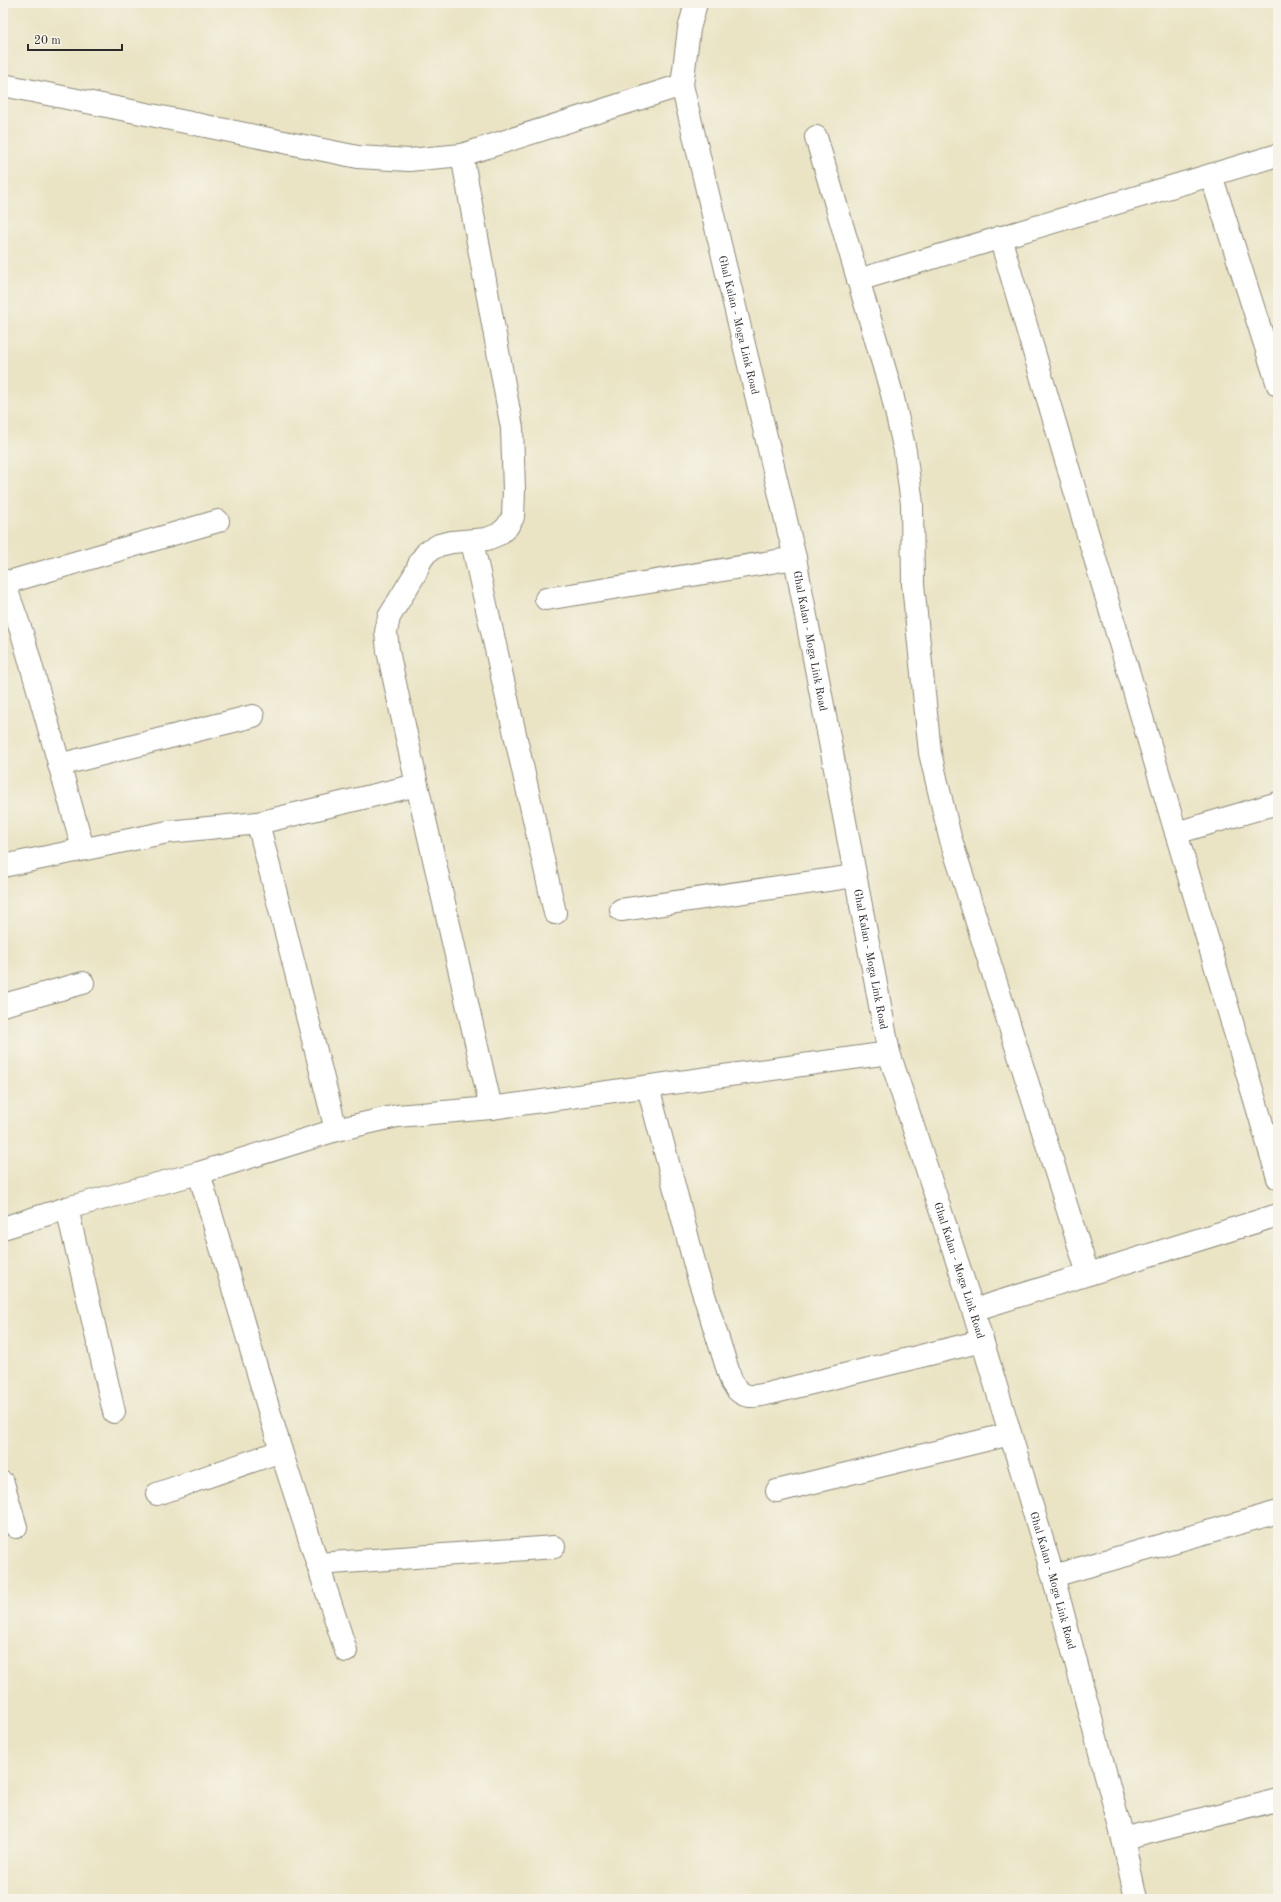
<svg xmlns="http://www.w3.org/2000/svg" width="1281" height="1902" viewBox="0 0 1281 1902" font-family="'Old Standard TT',serif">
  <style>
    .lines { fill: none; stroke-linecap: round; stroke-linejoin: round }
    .minor-casing { stroke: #8a8878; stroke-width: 24 }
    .minor { stroke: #fff; stroke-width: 22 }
    .labels { text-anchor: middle; stroke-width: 3; stroke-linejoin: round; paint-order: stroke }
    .street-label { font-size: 11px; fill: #2b2b2b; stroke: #f7f3e8 }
  </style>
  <rect width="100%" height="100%" fill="#f7f3e8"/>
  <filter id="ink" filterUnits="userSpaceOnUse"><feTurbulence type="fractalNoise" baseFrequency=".025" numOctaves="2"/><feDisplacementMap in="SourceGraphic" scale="8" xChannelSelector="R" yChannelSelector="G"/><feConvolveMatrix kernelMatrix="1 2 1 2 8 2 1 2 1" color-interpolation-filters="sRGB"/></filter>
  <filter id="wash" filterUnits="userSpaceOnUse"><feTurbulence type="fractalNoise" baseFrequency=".012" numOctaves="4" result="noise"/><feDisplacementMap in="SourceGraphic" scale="16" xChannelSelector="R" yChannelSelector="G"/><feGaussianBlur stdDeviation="0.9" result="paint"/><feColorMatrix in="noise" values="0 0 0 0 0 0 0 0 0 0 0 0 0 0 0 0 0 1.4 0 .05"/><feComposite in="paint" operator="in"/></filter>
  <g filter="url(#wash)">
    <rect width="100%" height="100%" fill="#eae4c5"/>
  </g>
  <g filter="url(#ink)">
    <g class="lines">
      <defs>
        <g id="minor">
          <path id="s1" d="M696,3l-7,26 -7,56 113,473 94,495 84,257 80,266 70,263 13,60"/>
          <path d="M3,85l355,72 51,3 53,-5 220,-70"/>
          <path d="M816,137l76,257 13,57 7,53 1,80 17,169 20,84 138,437"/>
          <path d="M462,155l50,273 2,62 -1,27 -6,10 -8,7 -12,5 -35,3 -13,3 -12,7 -6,8 -6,14 -26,43 -3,15 2,19 29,134 74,323"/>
          <path d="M1211,175l67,210"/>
          <path d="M1000,237l278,941"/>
          <path d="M858,280l420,-125"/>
          <path d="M472,542l83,371"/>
          <path d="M3,580l19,53 61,215"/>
          <path d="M5,583l213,-62"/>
          <path d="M546,599l249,-41"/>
          <path d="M59,765l194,-49"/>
          <path d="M258,823l78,307"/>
          <path d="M1176,833l102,-30"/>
          <path d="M3,866l165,-34 90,-9 159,-38"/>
          <path d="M621,910l234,-34"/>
          <path d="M3,1005l80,-22"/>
          <path d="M648,1087l49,186 35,110c10,17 22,14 39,10l211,-52"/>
          <path d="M199,1173l82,278 65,200"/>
          <path d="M67,1208l47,204"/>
          <path d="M3,1228l64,-20 132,-35 137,-43 61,-14 94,-8 398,-55"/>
          <path d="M973,1310l305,-95"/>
          <path d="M3,1483l13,44"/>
          <path d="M777,1491l233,-57"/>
          <path d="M157,1494l124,-43"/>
          <path d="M318,1564l236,-17"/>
          <path d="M1053,1576l225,-64"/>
          <path d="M1123,1839l155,-39"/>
        </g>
      </defs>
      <use href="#minor" class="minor-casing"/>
      <use href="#minor" class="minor"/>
    </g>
  </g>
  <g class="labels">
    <g class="street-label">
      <text dy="4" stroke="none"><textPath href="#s1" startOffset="330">Ghal Kalan - Moga Link Road</textPath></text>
      <text dy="4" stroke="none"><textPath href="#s1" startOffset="654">Ghal Kalan - Moga Link Road</textPath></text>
      <text dy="4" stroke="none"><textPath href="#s1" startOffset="978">Ghal Kalan - Moga Link Road</textPath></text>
      <text dy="4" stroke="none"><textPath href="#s1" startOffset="1302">Ghal Kalan - Moga Link Road</textPath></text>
      <text dy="4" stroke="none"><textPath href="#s1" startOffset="1626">Ghal Kalan - Moga Link Road</textPath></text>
    </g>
  </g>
  <rect width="1281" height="1902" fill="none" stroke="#f7f3e8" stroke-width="16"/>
  <path d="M28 44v6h94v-6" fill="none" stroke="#2b2b2b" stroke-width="2"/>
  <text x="34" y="44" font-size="12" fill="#2b2b2b" stroke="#f7f3e8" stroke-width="3" paint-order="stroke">20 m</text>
</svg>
